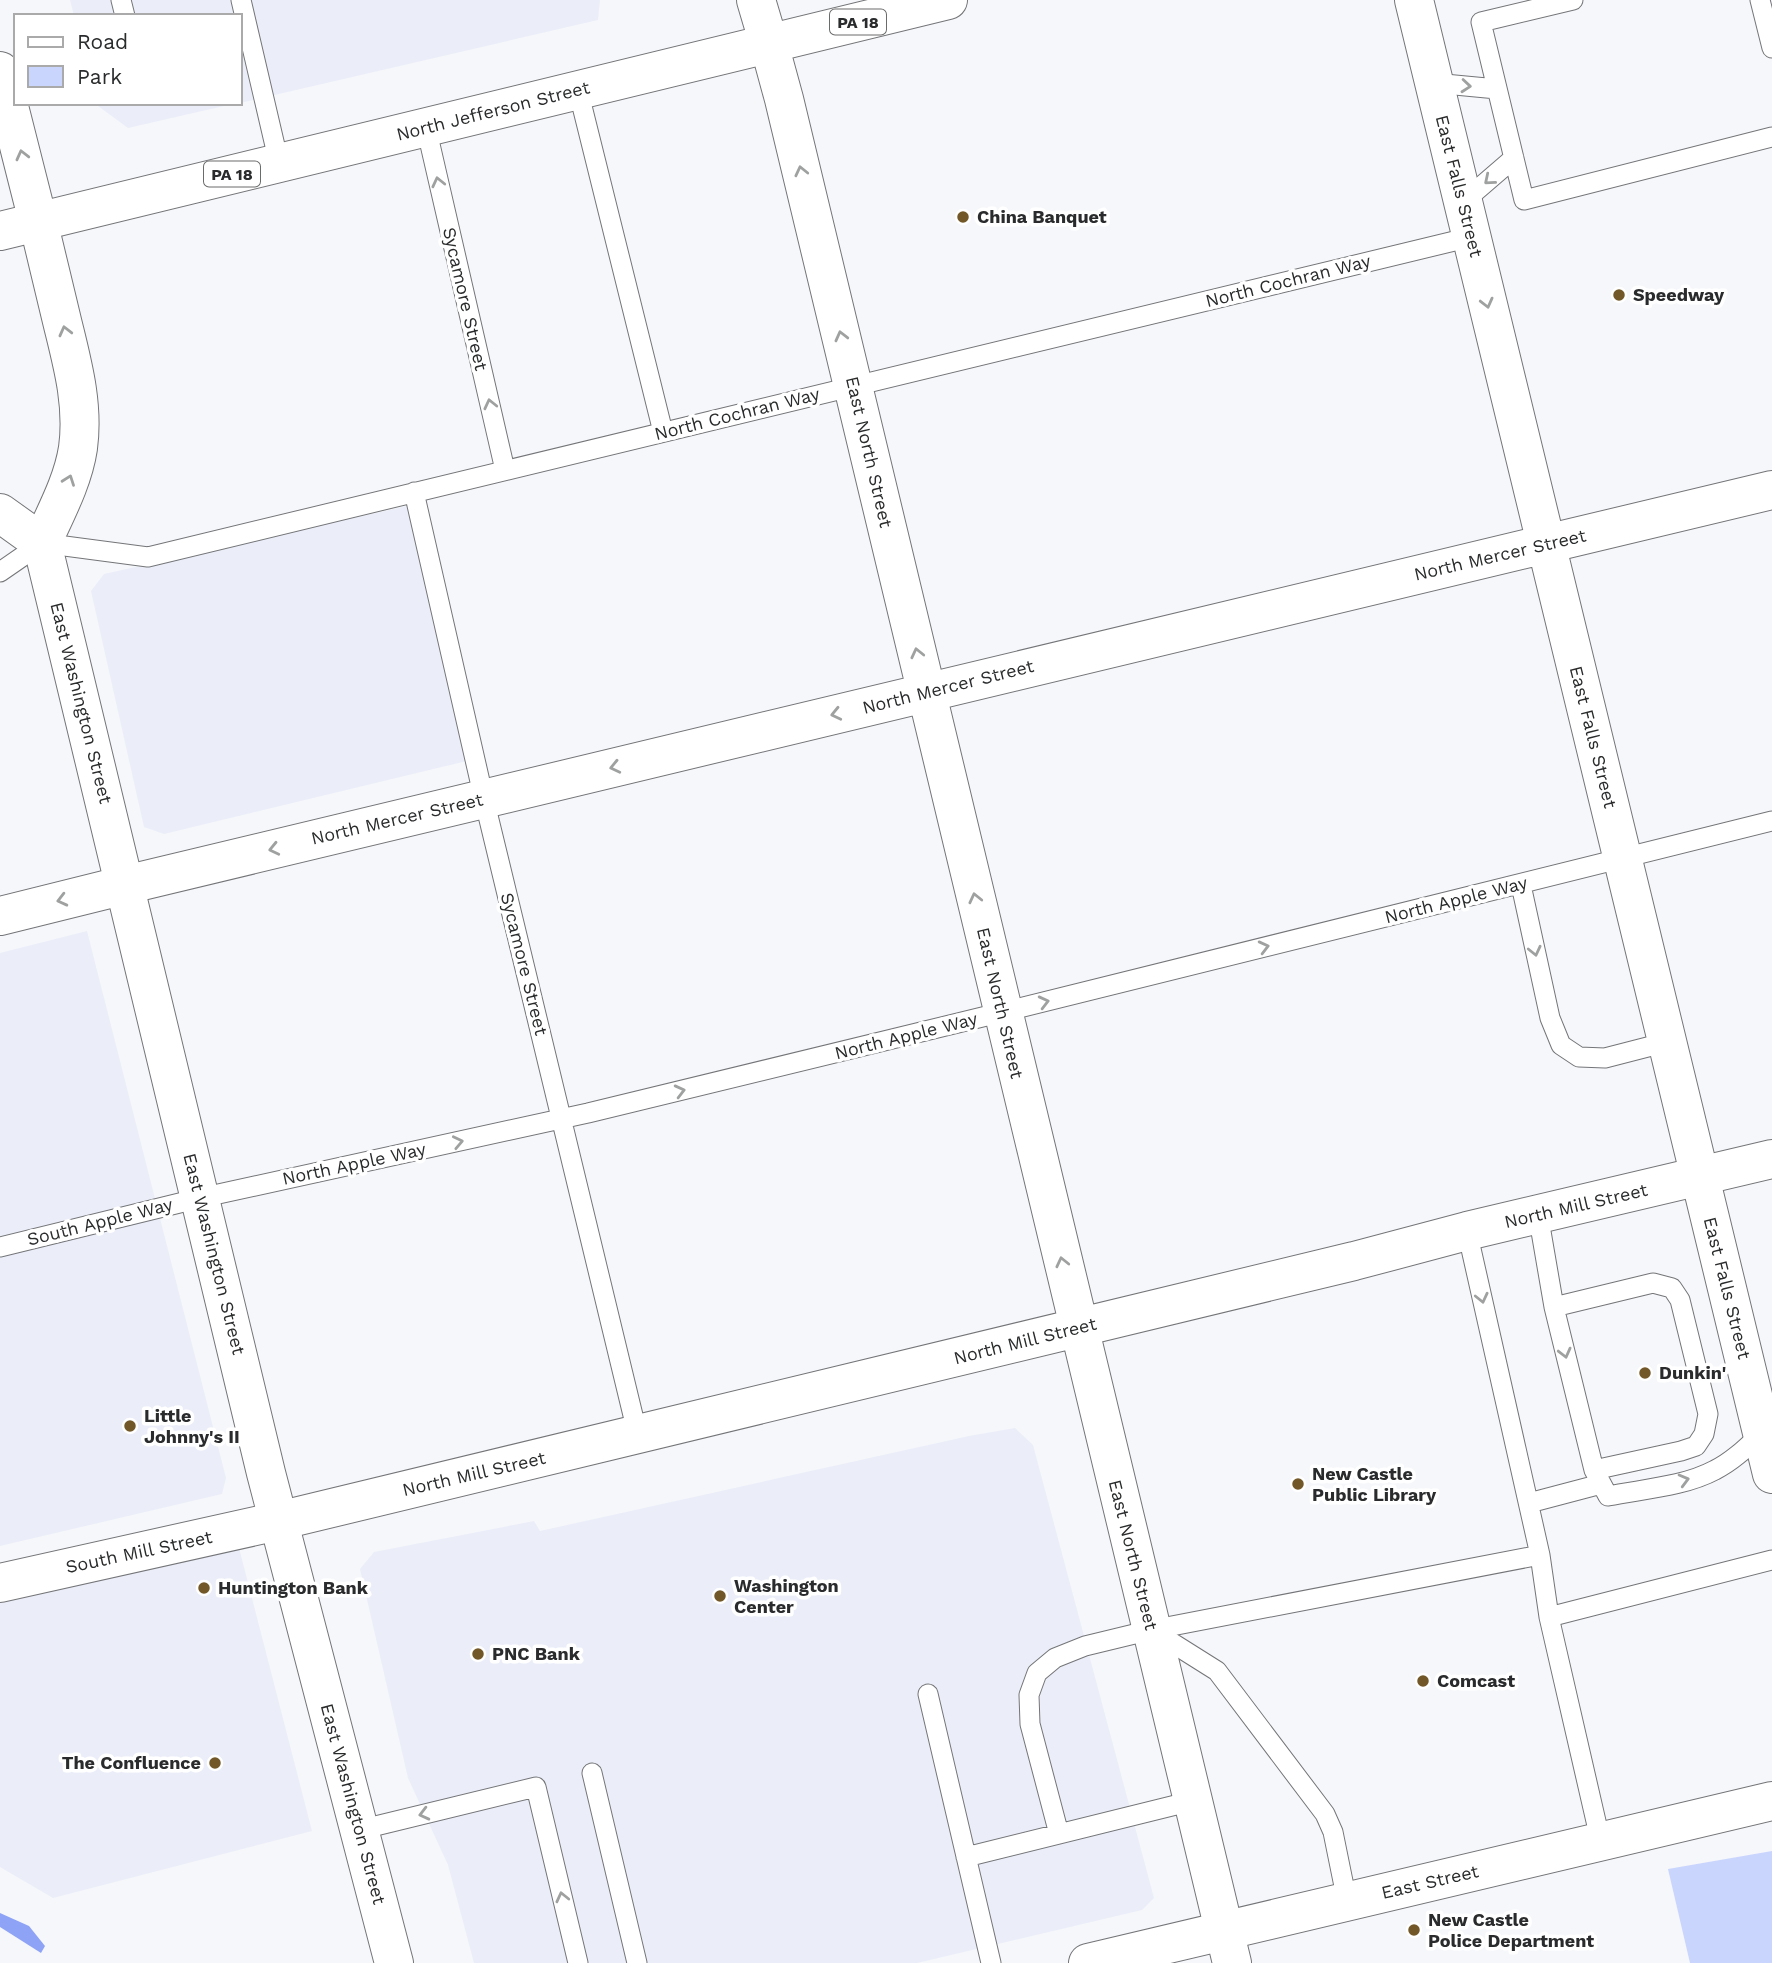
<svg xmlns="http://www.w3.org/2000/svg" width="1772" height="1963" viewBox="0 0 1772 1963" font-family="'Work Sans',sans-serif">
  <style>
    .built { fill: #ebeef9 }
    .green { fill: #cad5fd }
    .water { fill: #8ea3f5 }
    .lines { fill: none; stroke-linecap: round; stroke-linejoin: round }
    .lane-casing { stroke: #747578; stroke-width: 21 }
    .street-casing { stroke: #747578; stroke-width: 40 }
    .secondary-casing { stroke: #747578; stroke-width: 40 }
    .primary-casing { stroke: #747578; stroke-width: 40 }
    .lane { stroke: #fff; stroke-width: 19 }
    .street { stroke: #fff; stroke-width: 38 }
    .secondary { stroke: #fff; stroke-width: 38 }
    .primary { stroke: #fff; stroke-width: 38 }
    .oneway { stroke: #9fa0a0 }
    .poi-dot { fill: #725829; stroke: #fff; stroke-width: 2.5 }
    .labels { text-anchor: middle; stroke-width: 7; stroke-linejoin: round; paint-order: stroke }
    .shield { fill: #fff; stroke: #6a6b6b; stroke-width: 2 }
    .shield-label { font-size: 16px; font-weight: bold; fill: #2a2b2c }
    .street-label { font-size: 18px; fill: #2a2b2c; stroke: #fff }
    .poi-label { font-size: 18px; font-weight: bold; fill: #2a2b2c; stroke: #fff; text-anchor: start }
  </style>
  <rect width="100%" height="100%" fill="#f6f7fa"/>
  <path class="built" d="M70,0h530l-2,20 -358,83v-87h-166z
    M94,103h143l-109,25z
    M416,504l59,255 -311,75 -20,-7 -53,-236 13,-17z
    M87,931l139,547 -4,16 -222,52v-593z
    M1015,1428l18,17 121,453 -12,12 -225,53h-443l-26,-98 -40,-87 -48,-209 14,-17 160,-31 6,10 429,-95z
    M238,1544l74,287 -259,67 -53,-31v-266z"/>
  <path class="green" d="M1772,1851v112h-82l-22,-94z"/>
  <path class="water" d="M0,1913l29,13 16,20 -4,7 -41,-26z"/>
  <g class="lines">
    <defs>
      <path id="lane" d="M121,0l4,16
        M241,0l38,163
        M1573,0l-92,22 43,178 248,-63
        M1760,0l12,48
        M1434,83l63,6
        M578,90l85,342
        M426,127l79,343
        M1463,202l51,-44
        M414,492l70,307 154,637
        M0,572l42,-29 106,14 1323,-320
        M1521,885l29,133 11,27 18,12 26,1 62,-16
        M1538,1214l16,93 40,163 14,26c34,-7 75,-9 107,-26 18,-9 32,-23 47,-37
        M1467,1231l73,324 9,62 52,226
        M0,1247l200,-49 388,-85 415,-101 769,-191
        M1554,1307l99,-24 19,5 8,12 28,114 -4,20 -8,12 -15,5 -87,19
        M1529,1503l72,-19
        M1549,1617l223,-57
        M1155,1632l62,39 108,143 8,18 14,69
        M928,1694l63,269
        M592,1773l45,190
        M359,1830l177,-43 42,176
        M1059,1834l-29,-110 -1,-29 8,-22 18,-15 30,-12 66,-16 389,-75
        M966,1857l226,-56"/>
      <path id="street" d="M756,0l13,44
        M1546,544l226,-54
        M0,916l125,-31
        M1700,1177l72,297
        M1088,1963l684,-162"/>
      <path id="secondary" d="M1414,0l286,1177
        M769,44l15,55 448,1864
        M0,71l38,150
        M125,885l1421,-341
        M0,1583l278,-62 1076,-260 113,-30 305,-72"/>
      <path id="primary" d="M38,221c8,33 16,67 24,100 10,41 22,83 16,127 -5,33 -22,64 -36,95l224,930 128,490
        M0,231l948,-231
        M0,513l42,30"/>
    </defs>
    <use href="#lane" class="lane-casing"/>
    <use href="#street" class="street-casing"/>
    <use href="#secondary" class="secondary-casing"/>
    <use href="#primary" class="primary-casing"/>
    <use href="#lane" class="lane"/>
    <use href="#street" class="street"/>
    <use href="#secondary" class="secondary"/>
    <use href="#primary" class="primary"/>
  </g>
  <defs><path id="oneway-chevron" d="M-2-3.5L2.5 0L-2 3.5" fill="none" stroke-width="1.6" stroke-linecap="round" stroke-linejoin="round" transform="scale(1.75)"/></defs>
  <g class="oneway">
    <use href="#oneway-chevron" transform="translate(1466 86) rotate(5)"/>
    <use href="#oneway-chevron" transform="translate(22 155) rotate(-104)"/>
    <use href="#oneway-chevron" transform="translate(801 171) rotate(-103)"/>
    <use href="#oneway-chevron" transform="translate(1489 180) rotate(140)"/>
    <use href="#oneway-chevron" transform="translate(438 182) rotate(-103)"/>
    <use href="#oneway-chevron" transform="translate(1487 303) rotate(76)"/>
    <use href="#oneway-chevron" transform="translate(65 331) rotate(-104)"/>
    <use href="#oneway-chevron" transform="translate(841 336) rotate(-104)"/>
    <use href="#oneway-chevron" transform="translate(490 404) rotate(-103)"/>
    <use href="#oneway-chevron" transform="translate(69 480) rotate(-70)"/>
    <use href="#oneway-chevron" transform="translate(917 653) rotate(-103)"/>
    <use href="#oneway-chevron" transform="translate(836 714) rotate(167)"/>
    <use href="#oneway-chevron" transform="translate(615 767) rotate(167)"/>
    <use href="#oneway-chevron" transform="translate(274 849) rotate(167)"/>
    <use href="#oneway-chevron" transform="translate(975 898) rotate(-103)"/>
    <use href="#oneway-chevron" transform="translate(62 900) rotate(166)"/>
    <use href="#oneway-chevron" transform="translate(1264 947) rotate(-14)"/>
    <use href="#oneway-chevron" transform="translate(1535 951) rotate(77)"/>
    <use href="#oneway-chevron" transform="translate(1044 1002) rotate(-14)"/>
    <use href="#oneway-chevron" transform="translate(680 1091) rotate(-14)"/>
    <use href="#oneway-chevron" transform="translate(458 1142) rotate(-12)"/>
    <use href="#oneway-chevron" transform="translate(1062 1262) rotate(-103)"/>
    <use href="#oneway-chevron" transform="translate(1482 1298) rotate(77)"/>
    <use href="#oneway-chevron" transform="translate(1565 1353) rotate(76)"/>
    <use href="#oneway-chevron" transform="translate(1684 1480) rotate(-15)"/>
    <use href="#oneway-chevron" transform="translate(424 1814) rotate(166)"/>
    <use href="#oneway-chevron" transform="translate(562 1897) rotate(-103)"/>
  </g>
  <g class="poi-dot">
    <circle cx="963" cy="217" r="7"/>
    <circle cx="1619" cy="295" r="7"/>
    <circle cx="1645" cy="1373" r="7"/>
    <circle cx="130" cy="1426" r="7"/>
    <circle cx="1298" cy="1484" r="7"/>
    <circle cx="204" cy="1588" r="7"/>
    <circle cx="720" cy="1596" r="7"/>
    <circle cx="478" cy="1654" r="7"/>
    <circle cx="1423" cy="1681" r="7"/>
    <circle cx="215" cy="1763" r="7"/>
    <circle cx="1414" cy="1930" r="7"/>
  </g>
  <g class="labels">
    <g class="shield">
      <rect x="830" y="9.5" width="56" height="25" rx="5"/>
      <rect x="204" y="161.5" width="56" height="25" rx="5"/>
    </g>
    <g class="shield-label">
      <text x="858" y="28">PA 18</text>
      <text x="232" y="180">PA 18</text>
    </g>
    <g class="street-label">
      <text transform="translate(493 111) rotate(-14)" y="6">North Jefferson Street</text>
      <text transform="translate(1459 186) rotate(76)" y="6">East Falls Street</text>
      <text transform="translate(1288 281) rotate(-14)" y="6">North Cochran Way</text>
      <text transform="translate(465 299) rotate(77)" y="6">Sycamore Street</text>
      <text transform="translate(737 414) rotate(-14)" y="6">North Cochran Way</text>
      <text transform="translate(869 452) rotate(77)" y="6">East North Street</text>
      <text transform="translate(1500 555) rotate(-13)" y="6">North Mercer Street</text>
      <text transform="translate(948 687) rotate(-14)" y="6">North Mercer Street</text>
      <text transform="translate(81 703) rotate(76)" y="6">East Washington Street</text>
      <text transform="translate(1593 737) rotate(76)" y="6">East Falls Street</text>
      <text transform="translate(397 819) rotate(-13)" y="6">North Mercer Street</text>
      <text transform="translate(1456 900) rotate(-14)" y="6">North Apple Way</text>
      <text transform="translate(524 964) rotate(76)" y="6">Sycamore Street</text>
      <text transform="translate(1000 1003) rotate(77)" y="6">East North Street</text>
      <text transform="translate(906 1036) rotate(-14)" y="6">North Apple Way</text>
      <text transform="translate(354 1164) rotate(-12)" y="6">North Apple Way</text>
      <text transform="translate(1576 1206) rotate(-13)" y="6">North Mill Street</text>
      <text transform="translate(100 1222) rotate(-14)" y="6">South Apple Way</text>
      <text transform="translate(214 1254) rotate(76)" y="6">East Washington Street</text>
      <text transform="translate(1727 1288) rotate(76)" y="6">East Falls Street</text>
      <text transform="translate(1025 1341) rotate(-14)" y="6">North Mill Street</text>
      <text transform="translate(474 1474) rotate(-13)" y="6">North Mill Street</text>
      <text transform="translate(139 1552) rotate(-12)" y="6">South Mill Street</text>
      <text transform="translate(1133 1555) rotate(76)" y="6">East North Street</text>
      <text transform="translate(353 1804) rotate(75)" y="6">East Washington Street</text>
      <text transform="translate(1430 1882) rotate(-13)" y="6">East Street</text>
    </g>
    <g class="poi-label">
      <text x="977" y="223">China Banquet</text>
      <text x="1633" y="301">Speedway</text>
      <text x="1659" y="1379">Dunkin'</text>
      <text x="144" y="1422">Little<tspan x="144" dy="21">Johnny's II</tspan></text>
      <text x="1312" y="1480">New Castle<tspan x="1312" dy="21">Public Library</tspan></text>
      <text x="734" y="1592">Washington<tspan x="734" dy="21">Center</tspan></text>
      <text x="218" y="1594">Huntington Bank</text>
      <text x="492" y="1660">PNC Bank</text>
      <text x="1437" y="1687">Comcast</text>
      <text x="201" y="1769" text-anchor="end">The Confluence</text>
      <text x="1428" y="1926">New Castle<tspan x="1428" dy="21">Police Department</tspan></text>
    </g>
  </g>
  <rect x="14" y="14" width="228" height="91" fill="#ffffff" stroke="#aaaaab" stroke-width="2"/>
  <rect x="28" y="37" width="35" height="10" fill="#ffffff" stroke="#aaaaab" stroke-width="2"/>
  <text x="77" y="49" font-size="21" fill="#2a2b2c">Road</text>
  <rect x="28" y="66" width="35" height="21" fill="#cad5fd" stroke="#aaaaab" stroke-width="2"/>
  <text x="77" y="84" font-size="21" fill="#2a2b2c">Park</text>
</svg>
